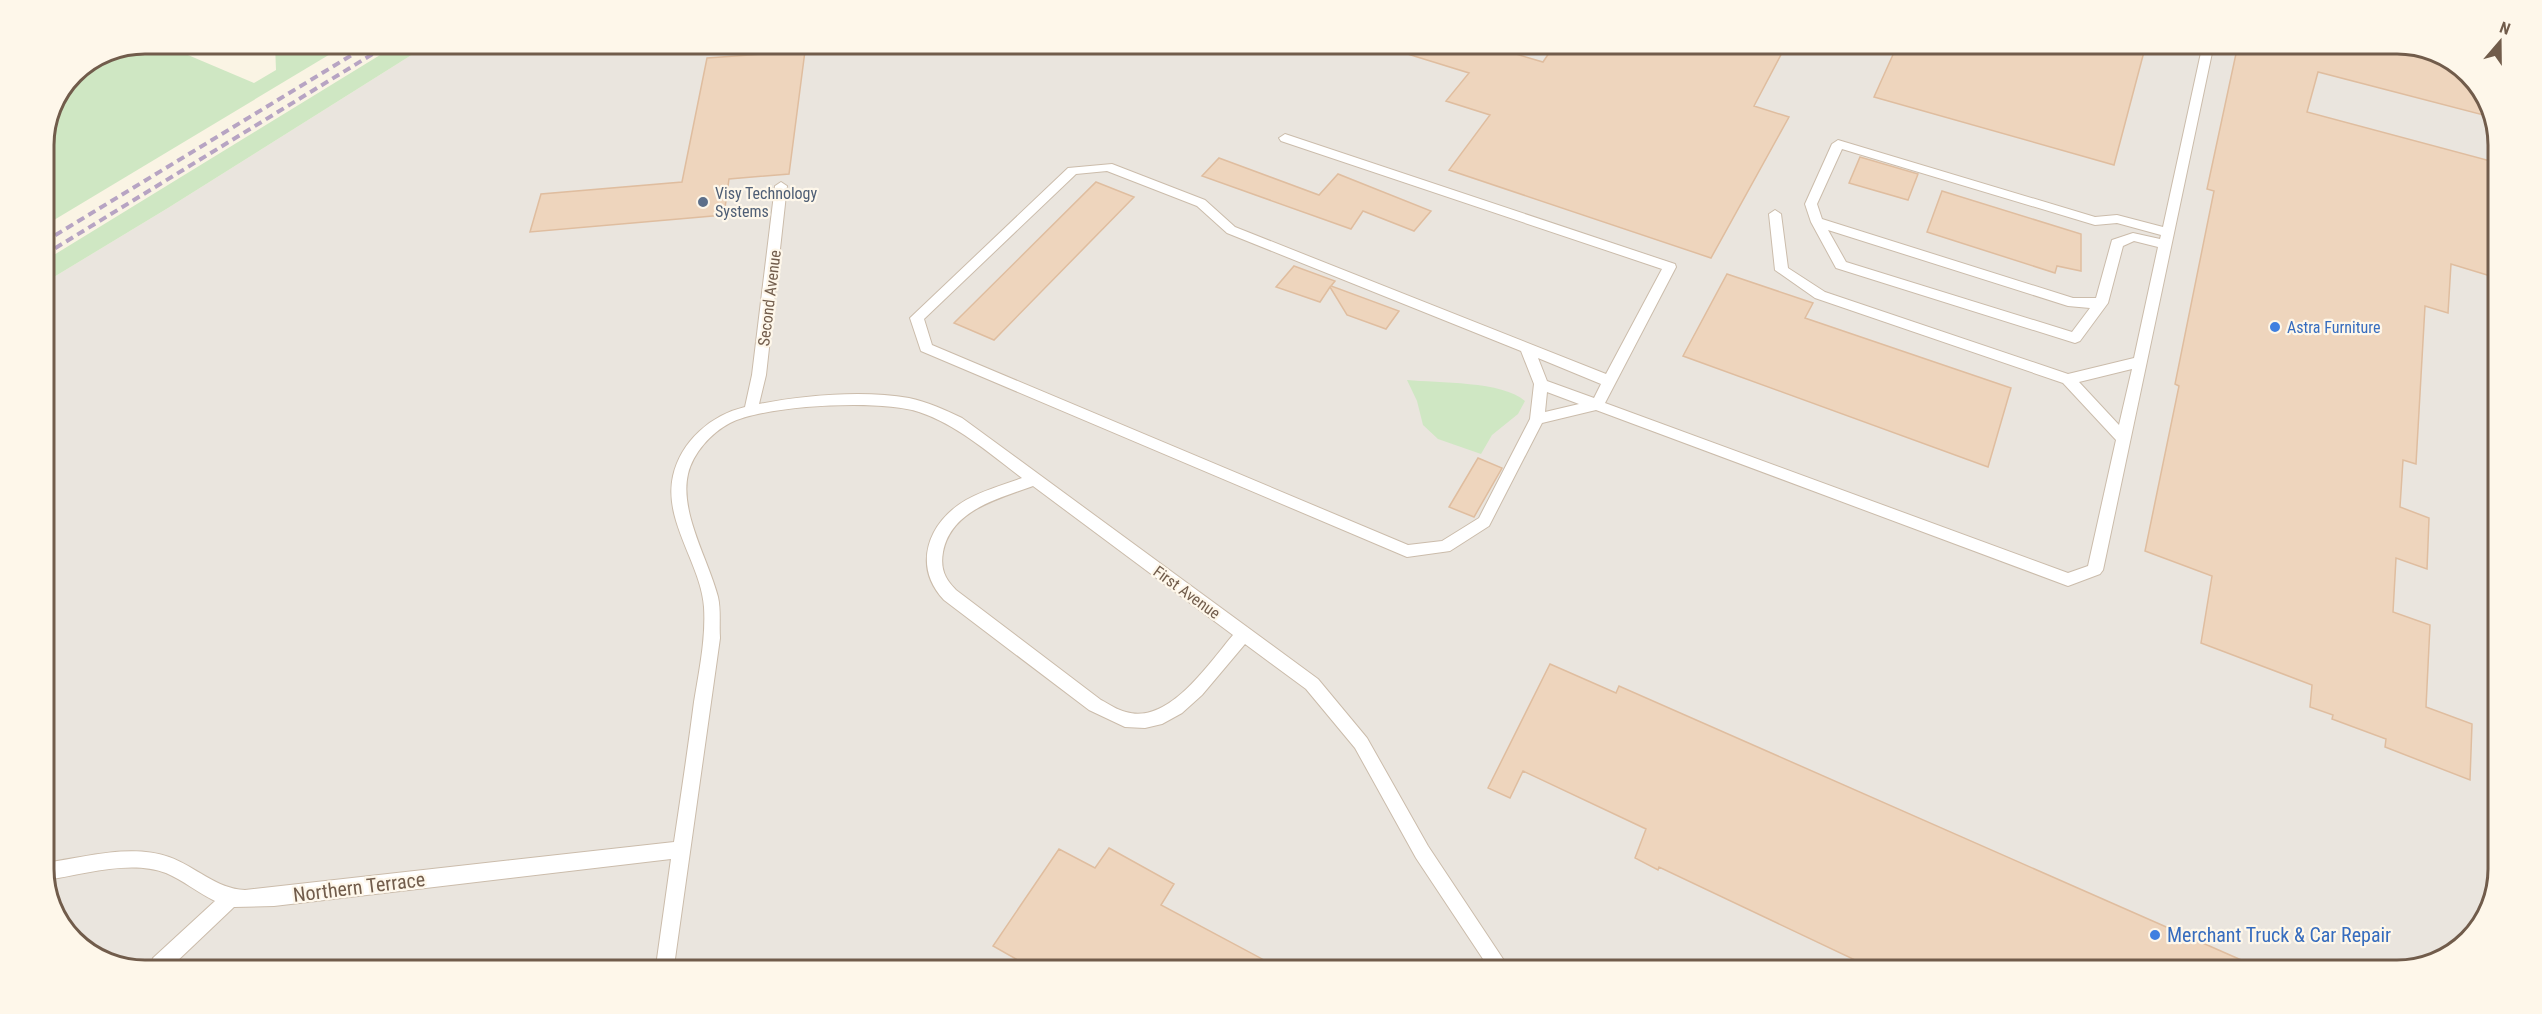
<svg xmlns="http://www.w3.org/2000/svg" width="2542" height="1014" viewBox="0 0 2542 1014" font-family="'Roboto Condensed',sans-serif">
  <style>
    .industrial { fill: #eae5de }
    .green { fill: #cfe7c3 }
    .building { fill: #eed5bd; stroke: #dfbd9f; stroke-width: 1.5 }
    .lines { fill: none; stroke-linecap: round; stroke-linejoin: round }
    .service-casing { stroke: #cbbcab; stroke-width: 2 }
    .service { fill: #fff; fill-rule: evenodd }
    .rail { stroke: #b7a4c3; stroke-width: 4; stroke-dasharray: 8 5; stroke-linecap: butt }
    .service-dot { fill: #5c6f8a; stroke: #fef7ea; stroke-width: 2 }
    .shop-dot { fill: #3f7fe0; stroke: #fef7ea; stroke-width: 2 }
    .labels { text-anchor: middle; stroke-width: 4.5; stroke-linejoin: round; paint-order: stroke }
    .service-label { font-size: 16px; fill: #4e5e75; stroke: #fef7ea; text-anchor: start }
    .street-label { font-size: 16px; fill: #715c4b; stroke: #fef7ea }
    .shop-label { font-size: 16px; fill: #366cbe; stroke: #fef7ea; text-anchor: start }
    .near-street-label { font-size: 20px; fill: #715c4b; stroke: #fef7ea }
    .near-shop-label { font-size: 20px; fill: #366cbe; stroke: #fef7ea; text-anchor: start }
    .rim { fill: none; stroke: #715c4b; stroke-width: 3 }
  </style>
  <rect width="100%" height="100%" fill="#faf4e4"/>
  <path class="industrial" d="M429,44l2001,5 47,34 21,55 -5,764 -39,51 -56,17 -2286,-5 -47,-34 -21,-55v-593l124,-75z"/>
  <path class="green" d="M145,44h17l92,39 22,-13 -1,-26h72l-303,182v-88l29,-65 33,-22z
    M398,44h31l-261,164 -124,75v-22z
    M1407,380c31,3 96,1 118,21l-7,13 -26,21 -11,19 -43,-15 -15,-14 -6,-24z"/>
  <path class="building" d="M1402,47h90l51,15 10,-15h232l-31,59 35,11 -78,141 -262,-88 41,-55 -44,-14 23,-28 -68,-21z
    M1896,48h249l-31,117 -240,-68z
    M2237,49h193l47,34 14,34 -173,-45 -11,40 191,51 -1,115 -46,-14 -3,49 -23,-7 -9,158 -13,-4 -3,47 29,11 -2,51 -31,-11 -3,54 37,13 -4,82 46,17 -2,56 -85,-33 1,-8 -54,-20 1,-4 -23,-8 2,-22 -111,-42 11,-67 -67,-25 34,-165 -4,-2 39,-193 -7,-2z
    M805,51l-16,123 -60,5 -5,36 -194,17 11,-38 141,-12 25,-124z
    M1860,157l58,17 -10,26 -59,-17z
    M1219,158l100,37 19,-21 93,37 -17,20 -51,-20 -12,18 -149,-53z
    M1096,182l38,15 -140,143 -40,-17z
    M1942,191l139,43v37l-24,-5 -2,7 -128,-41z
    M1294,266l41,15 -4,5 68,25 -13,18 -39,-14 -17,-28 -10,15 -44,-15z
    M1727,274l86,29 -8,15 206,70 -23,79 -305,-111z
    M1478,458l24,10 -28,49 -25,-10z
    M1550,664l66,29 3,-7 645,284 -390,-1 -215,-102 -1,3 -23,-12 11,-29 -123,-58 -13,27 -22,-10z
    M1109,848l65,36 -13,21 118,63 -249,-1 -37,-21 66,-97 36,19z"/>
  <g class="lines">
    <defs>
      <path id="service" d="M2202,48h11l-110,522 -3,4 -32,12 -472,-176 -54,13 -53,103 -39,25 -43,6 -486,-206 -11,-33 158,-150 44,-4 93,36 30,27 371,147 56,-105 -381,-128 -2,-3 6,-4 390,130 1,3 -71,136 463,170 20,-7 28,-126 -53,-57 -248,-85 -40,-28 -6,-56 6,-4 6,4 7,54 37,24 243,82 66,-16 24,-111 -24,-6 -11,5 -15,57 -28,38 -5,2 -239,-75 -25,-46 -6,-18 27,-60 6,-4 257,77 22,-2 46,12zM1842,149l253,76 22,-2 44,12 -1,4 -27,-6 -21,7 -16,58h-23l-251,-79 -5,-15zM1107,171l90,35 30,27 294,118 13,33 -4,35 -51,99 -37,23 -34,4 -476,-200 -8,-26 152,-145zM1828,230l240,76 22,2 -18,24 -226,-70zM1538,358l63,26 -7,14 -47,-17zM2132,369l-13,56 -40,-43zM1547,392l32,12 -34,8z
        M781,182l6,4 -21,189 -7,29c45,-9 105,-14 150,-6 19,4 36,12 53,20l356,261 49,59 61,108 81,122h-20l-73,-110 -61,-110 -49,-59 -61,-45 -43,51 -20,18 -20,11 -17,4 -20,-1 -36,-17 -145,-110c-32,-34 -16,-78 22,-100 18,-10 37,-15 56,-22 -32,-24 -64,-53 -103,-66 -38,-13 -153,-7 -189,11 -19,10 -37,30 -42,51 -9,38 21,87 30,123 3,13 1,28 2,41l-46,328h-18l15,-107 -397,47 -40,1 -61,58h-22l2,-7 62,-57c-17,-8 -32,-21 -49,-28 -36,-14 -84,2 -121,7l-1,-17c39,-5 86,-20 125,-6 26,9 47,32 76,33l429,-48c7,-47 14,-93 20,-140 5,-31 12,-63 10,-95 -3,-43 -41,-86 -31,-131 8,-35 38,-61 72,-69l7,-32 23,-189zM1033,486l200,149c-24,28 -64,90 -107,77 -9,-2 -17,-8 -25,-12l-145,-110c-11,-11 -16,-21 -13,-38 8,-42 55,-53 90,-66z"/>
    </defs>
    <use href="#service" class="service-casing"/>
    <use href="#service" class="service"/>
    <path class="rail" d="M44,242l326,-198
      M44,255l345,-211"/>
  </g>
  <circle class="service-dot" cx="703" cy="202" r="6"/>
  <g class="shop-dot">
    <circle cx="2275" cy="327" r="6"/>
    <circle cx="2155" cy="935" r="6"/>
  </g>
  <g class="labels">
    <g class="service-label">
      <text x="715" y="199">Visy Technology<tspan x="715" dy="18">Systems</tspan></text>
    </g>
    <g class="street-label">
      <text transform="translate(769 298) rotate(-83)" y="6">Second Avenue</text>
      <text transform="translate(1187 592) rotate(36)" y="6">First Avenue</text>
    </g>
    <g class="shop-label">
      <text x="2287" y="333">Astra Furniture</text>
    </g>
    <g class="near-street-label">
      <text transform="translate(359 887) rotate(-7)" y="7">Northern Terrace</text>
    </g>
    <g class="near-shop-label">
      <text x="2167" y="942">Merchant Truck &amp; Car Repair</text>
    </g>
  </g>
  <path d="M0 0H2542V1014H0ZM145 54H2397A91 91 0 0 1 2488 145V869A91 91 0 0 1 2397 960H145A91 91 0 0 1 54 869V145A91 91 0 0 1 145 54Z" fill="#fef7ea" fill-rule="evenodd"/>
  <path class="rim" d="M145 54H2397A91 91 0 0 1 2488 145V869A91 91 0 0 1 2397 960H145A91 91 0 0 1 54 869V145A91 91 0 0 1 145 54Z"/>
  <g transform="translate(2500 42) rotate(20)" stroke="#fef7ea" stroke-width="4.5" paint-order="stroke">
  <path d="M0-4.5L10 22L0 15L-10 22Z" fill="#715c4b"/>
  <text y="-9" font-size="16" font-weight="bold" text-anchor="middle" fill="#715c4b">N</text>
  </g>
</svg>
